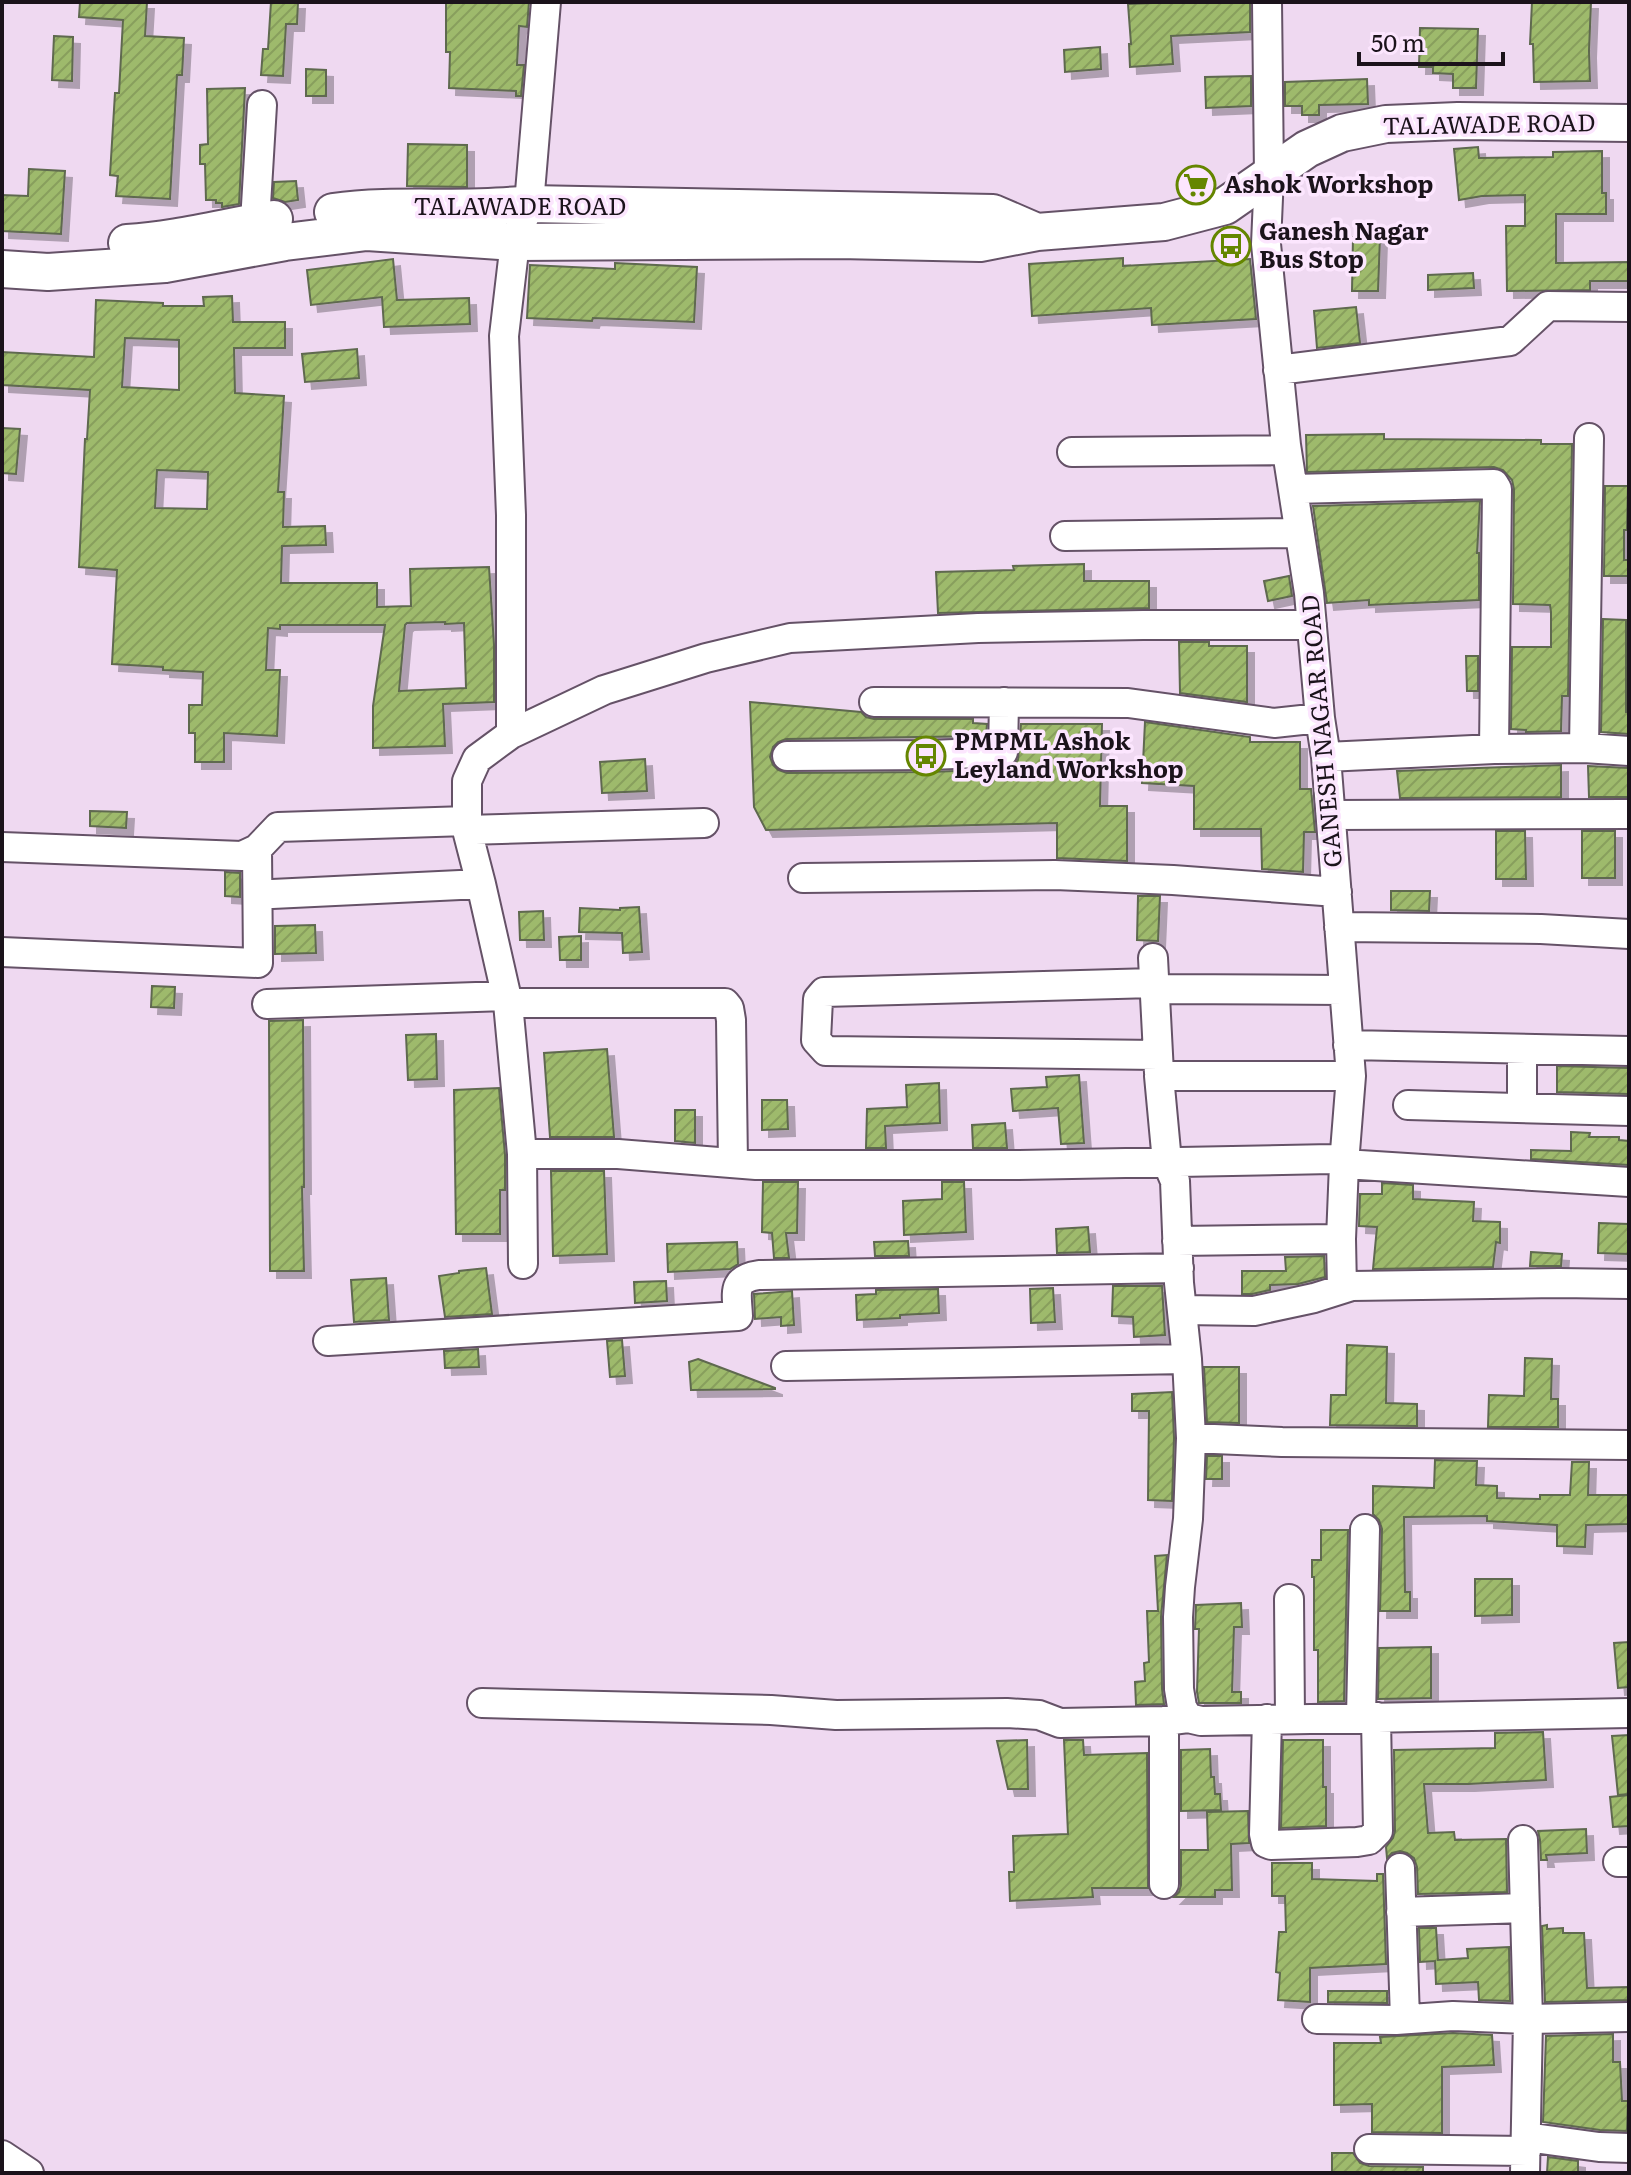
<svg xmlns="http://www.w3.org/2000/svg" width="1631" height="2175" viewBox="0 0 1631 2175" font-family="Literata,serif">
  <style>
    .building { fill: url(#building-hatch); stroke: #5f694f; stroke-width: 2; fill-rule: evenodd; filter: url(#shadow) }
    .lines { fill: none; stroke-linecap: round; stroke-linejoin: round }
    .minor-casing { stroke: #655267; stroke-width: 32 }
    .major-casing { stroke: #655267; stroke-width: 40 }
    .minor { stroke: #fff; stroke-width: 28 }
    .major { stroke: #fff; stroke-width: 36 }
    .labels { text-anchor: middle; stroke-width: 7; stroke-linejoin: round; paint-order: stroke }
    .street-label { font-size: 24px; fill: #1b131b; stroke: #fce6fe }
    .poi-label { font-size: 24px; font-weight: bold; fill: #1b131b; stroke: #fce6fe; text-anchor: start }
  </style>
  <defs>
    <pattern id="building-hatch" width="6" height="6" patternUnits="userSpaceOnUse" patternTransform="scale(2)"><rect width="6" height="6" fill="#9eba6c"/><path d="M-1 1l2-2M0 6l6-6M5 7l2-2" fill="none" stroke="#889f5d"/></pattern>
    <filter id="shadow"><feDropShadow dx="7" dy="7" stdDeviation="0" flood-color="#0004"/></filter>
  </defs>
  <rect width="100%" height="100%" fill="#efd9f1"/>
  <path class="building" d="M80,2h67l-2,34 39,2 -2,37h-5l-7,124 -54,-3 2,-20 -8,-1 5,-82h4l4,-73 -44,-3z
    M271,2h27l-1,22h-11l-3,52 -22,-1 2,-26h5z
    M446,2h83l-2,25 -8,-1 -2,39h7l-3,31h-5v-5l-67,-3 1,-36h-4z
    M1177,2h73v30l-79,4 2,28 -43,3 -1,-23h2l-3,-40z
    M1532,2h59l-2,49 1,30 -56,1 -1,-38h-3z
    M1420,28l58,1 -2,59h-23v-14l-20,-1v-6h-14z
    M54,36l19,1 -1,44 -20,-1z
    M1100,47l1,22 -36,3 -1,-22z
    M306,69l20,1v26h-20z
    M1251,76v30l-45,2 -1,-31z
    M1367,79l1,25 -49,1v10h-17v-9h-17v-24z
    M245,88l-6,116 -17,3v-4h-6v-3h-10l-1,-36h-5v-19l8,-1 -1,-55z
    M408,144l59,1v42l-60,-1z
    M1478,147l1,11 74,-1v-5l49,-1v42h4v21h-50v49l73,-1v19h-39v9l-83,1 -1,-65h19v-31l-43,1 -23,4 -5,-51z
    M29,169l36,2 -4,63 -59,-3v-36l26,1z
    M296,181l2,19 -13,2 -12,-4 1,-16z
    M1353,237h27l-2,54h-26z
    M1123,258v8l127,-7 6,60 -104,6 -1,-17 -119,8 -3,-52z
    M393,259l4,41 72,-2 1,26 -86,3 -2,-30 -71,8 -4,-35z
    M615,263l82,4 -3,55 -101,-4 -1,3 -65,-3 3,-53 85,4z
    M1473,273l1,15 -46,2v-15z
    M232,296l1,26h52v26h-51l1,45 49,3 -6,96h6l-1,35 42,-1 1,19 -44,1 -1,37h96v24l34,-1 -1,-37 79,-2 5,78v57l-51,2 2,42 -72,2v-42l12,-81h-105v4l-12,-1 -2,42h14l-3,66 -53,-3v29h-29v-29h-6v-28h13l1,-33 -40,-2v-3l-51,-3 5,-94 -38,-3 6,-128h2l3,-49 -88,-5v-33l92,5 2,-57 67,3v3h41l-1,-9zM125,338l54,2v50l-57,-3zM157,470l51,2 -1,37 -52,-1zM445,622v2l19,-1 2,65 -67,3 6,-66 2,-2z
    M1356,307l4,36 -43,5 -3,-37z
    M357,349l2,29 -54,4 -3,-28z
    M2,428l18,1 -4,45 -14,-1z
    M1384,434v5l157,1v4h31l-4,252h-6l-1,35 -35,1v-2l-15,-1 1,-82h39v-35l-1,-7 -37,-1 1,-115 -2,-9 -9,-10 -9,-3 -187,5 -1,-37z
    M1605,486h23l-1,44h-3v30h5v16h-25z
    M1480,501l-3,52h2v47l-110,5v-5l-42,3 -14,-97z
    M1084,564v17h65v27l-211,5 -2,-41 78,-2 -1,-4z
    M1289,576l3,20 -24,5 -4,-20z
    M1603,619l23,1v92h3v22l-28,-2z
    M1179,642h30v4h38v56l-67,-9z
    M1466,656h12v35h-11z
    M750,702l111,10 5,5 8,2h99v4l14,1 -1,12 -200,3 -8,3 -5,5 -3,10 3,8 5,5 9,3 143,-1 74,-3 8,-3 6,-6 3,-36h81l-2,82h27v55l-70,-3v-35l-291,7 -12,-23z
    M1145,722l105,15v5h50v47h11l4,43h-11l-1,40 -41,-3 -1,-40h-67v-43l-52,-3z
    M645,759l2,32 -45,2 -2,-31z
    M1561,765v32l-161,1 -3,-27z
    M1588,766l41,2v29h-40z
    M90,811l37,1 -1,16 -36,-2z
    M1496,831h29l1,48h-30z
    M1582,831h33v47h-33z
    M225,872l15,1v24l-15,-1z
    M1391,891h39l-1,20 -38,-1z
    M1138,896h22l-2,45 -21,-1z
    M639,907l3,45 -19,1 -1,-20 -43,-1 1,-24 40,2v-2z
    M543,911l1,29h-24l-1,-28z
    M315,925l1,28 -41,1v-28z
    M581,936v24h-21l-1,-23z
    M152,986l23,1 -1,21 -23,-1z
    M303,1020l1,167h-2l2,84h-34l-1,-250z
    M436,1034l1,45 -29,1 -2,-45z
    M607,1049l7,88h-64l-6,-84z
    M1557,1066l72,2v26l-72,-2z
    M1079,1075l5,68 -23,1 -3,-36 -45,3 -2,-22 36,-2 -1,-10z
    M939,1083l1,40 -55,3 1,22h-20l1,-39 40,-2 -1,-22z
    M499,1088l6,67v35h-5v44h-44l-2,-144z
    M762,1100h25l1,29 -26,1z
    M675,1110h20v33l-20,-2z
    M1005,1123l2,25h-34l-1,-23z
    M1571,1132l19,1 -1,4h30v3l10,1v24l-98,-6v-9l40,1z
    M551,1171h53l3,83 -54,2z
    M763,1182h35l-1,51h-11l3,25h-15l-2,-25 -10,-1z
    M942,1182h22l2,50 -62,3 -1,-34 39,-2z
    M1382,1183l31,2v14l61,3 -1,19 27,1v21l-4,-1 -3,25 -120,2 4,-42 -18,-1 1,-32h22z
    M1599,1223l30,1v30l-31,-1z
    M1088,1227l2,25 -33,1 -1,-24z
    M908,1241l1,15h-34l-1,-14z
    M737,1242l1,22 -8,5 -62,3 -1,-28z
    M1531,1252l31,2 -1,12h-31z
    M1324,1256l1,21 -27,7 -28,1v5l-18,4h-10v-23h44l-1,-14z
    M486,1268l6,46 -47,3 -6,-41 20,-3v-2z
    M386,1278l3,42 -35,2 -3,-42z
    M666,1281l1,20 -32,2 -1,-21z
    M1113,1286h49l3,49 -31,2 -1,-20 -21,-1z
    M1053,1288l2,34 -24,1 -1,-34z
    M938,1289l1,24 -39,2v3l-43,2 -1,-25 20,-1v-4z
    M792,1291l2,34 -13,1v-9l-26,2 -1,-25z
    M622,1340l3,36 -15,1 -3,-36z
    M1347,1345l40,2 -1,56 31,1v22l-87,-1 1,-30h15z
    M478,1349l1,18 -34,1 -1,-17z
    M1525,1358l27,1 -1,40h7v28h-70l1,-32 35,1z
    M698,1359l77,29v1l-84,1 -2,-28z
    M1204,1367h35v56l-32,-1z
    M1172,1392l2,46 -2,63 -24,-1 1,-89h-17v-17z
    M1207,1456h15v23h-16z
    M1435,1460l42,1 -1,24 21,1v12l43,1v-4h30l2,-33h17l-1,33h41v29l-43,1 -1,22 -28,-1v-21l-70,-4v-5l-83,1 1,75h5v19h-30l2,-82 -3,-9 -6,-6v-28l61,2z
    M1321,1530h27l-4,171 -26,1v-52h-4v-73h-2v-17h9z
    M1167,1555l-6,62 1,72 2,15 -28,1 -1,-23 10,-1 -1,-18 5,-1 -2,-51h11l-3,-55z
    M1475,1579h37v36l-37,1z
    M1241,1603l1,24h-8l-2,65h9v11h-42l-2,-11 2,-63h-4l1,-24z
    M1629,1642v45l-11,1 -4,-45z
    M1431,1647v51l-53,1 1,-51z
    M1543,1732l3,48 -78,4h-44l4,49 26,-1 1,8 51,-1 1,53 -89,2 -1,-27 -3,-9 -7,-5 -7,-2 -8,2 -5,5 -1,-11 7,-9 2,-7 -1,-81 101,-2v-15z
    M1629,1735v59l-11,1 -6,-59z
    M1027,1740l1,49h-20l-11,-48z
    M1064,1740h19l1,15 63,-2 1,135h-56l1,9 -83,4 -1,-29h5l-1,-36 55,-2z
    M1283,1740h40v47h3v39l-45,2z
    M1210,1749l1,28h3l1,17h5l1,16 -40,1v-61z
    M1629,1795v31l-16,1 -3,-30z
    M1248,1811l1,32 -18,1 1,46h-17v7h-41l5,-5 2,-7v-35h27l-1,-38z
    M1586,1829l1,24 -41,2 1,5h-6l-1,-20 -2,-9z
    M1272,1863h40v16l65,2v-7h6l3,90 -76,4v34l-32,-2 2,-27 -4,-1 3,-40h7l-1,-36h-13z
    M1547,1925v4l16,-1v5h21l3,55 42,-1v13l-84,2 -3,-76z
    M1419,1928h17l2,32 30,-2 -1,-9 42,-2 1,54 -31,-1 -1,-18 -42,2 -1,-23 -15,1z
    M1328,1991h59v12l-59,-1z
    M1453,2033l39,2 2,30 -52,2v66l-70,-1v-28l-38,1v-62h47l-1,-6z
    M1613,2034v28h7l2,39h6l-1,30 -27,-1 -57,-8 3,-86z
    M1332,2153h21l7,10 9,3 54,1v6h-91z
    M1548,2157l30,4v12h-31z"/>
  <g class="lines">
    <defs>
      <path id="minor" d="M1267,2l2,173 -3,69 20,201 23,148 11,125 6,39 25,319 -7,88 -3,75 1,50
        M255,222l7,-117
        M1278,370l232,-29 38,-35 81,1
        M1072,452l214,-2
        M1293,489l201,-5 3,5 -3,260
        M1065,536l234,-3
        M874,702l254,1 146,20 46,-5
        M511,734l93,-44 102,-32 84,-20 188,-10 165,-3h169
        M1584,748l5,-310
        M787,756l143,-1 73,-3 1,-50
        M1326,757l168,-8 90,-1 45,3
        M1331,815l298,-1
        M467,830l237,-7
        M2,847l240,9 15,-7 21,-22 189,-6
        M803,878l252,-3 118,5 164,12
        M272,894l209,-10
        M1339,927l202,2 88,5
        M2,952l256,11 -1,-114
        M1153,958l6,115
        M1154,983l-330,9 -6,7 -2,41 10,11 332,4
        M1154,989l190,1
        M508,1003h217l4,5 2,12 2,143
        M267,1004l239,-8
        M1348,1045l281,6
        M1408,1105l221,6
        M1522,1107v-58
        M522,1154h96l138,11h263l313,-6 12,5 285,18
        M1177,1241l164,-2
        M523,1264l-1,-110 -14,-151 -27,-119 -14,-54v-49l10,-22 34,-25v-219l-7,-179 11,-94 14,-38 17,-202
        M1182,1310l72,1 60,-13 38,-12 207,-3 70,1
        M328,1341l410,-25c-1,-23 -7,-37 21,-41l420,-7
        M786,1366l401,-7
        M1191,1438l91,4 347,3
        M1289,1599l1,119
        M482,1703l289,7 65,5 171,-2 32,2 21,8 104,-2 24,-3 13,3 428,-8
        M1361,1717l4,-188
        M1188,1718l-6,-11 -3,-18 -1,-72 2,-30 8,-68 3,-81 -4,-79 -8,-76 -4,-102 -8,-19 -8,-86h192
        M1267,1719l-3,115 2,9 5,2 86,-3 12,-2 9,-9 -2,-114
        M1164,1721v163
        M1523,1840l5,179 -3,154
        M1618,1862h11
        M1400,1868l5,151
        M1401,1912l124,-4
        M1317,2019l79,1 57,-4 75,3 101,-2
        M1526,2137l73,10 30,1
        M1369,2149l157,2
        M2,2155l27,18"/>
      <path id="major" d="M333,212c65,-9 131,0 196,-8l464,9 44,19
        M127,243c49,-3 98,-16 147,-24
        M2,269l46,3 117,-8 120,-22 82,-10 148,10 324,-2 141,3 57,-11 127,-10 61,-16 82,-57 35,-16 44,-9 72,-3 171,2"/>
    </defs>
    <use href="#minor" class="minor-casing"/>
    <use href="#major" class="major-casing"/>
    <use href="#minor" class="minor"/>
    <use href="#major" class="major"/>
  </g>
  <defs>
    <symbol id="supermarket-ring" viewBox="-11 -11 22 22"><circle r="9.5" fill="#fce6fe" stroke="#658600" stroke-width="1.5"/><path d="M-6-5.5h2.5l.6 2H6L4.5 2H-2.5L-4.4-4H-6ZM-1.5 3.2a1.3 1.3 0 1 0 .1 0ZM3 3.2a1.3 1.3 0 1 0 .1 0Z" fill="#658600"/></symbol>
    <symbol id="bus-ring" viewBox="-11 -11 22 22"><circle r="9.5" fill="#fce6fe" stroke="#658600" stroke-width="1.5"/><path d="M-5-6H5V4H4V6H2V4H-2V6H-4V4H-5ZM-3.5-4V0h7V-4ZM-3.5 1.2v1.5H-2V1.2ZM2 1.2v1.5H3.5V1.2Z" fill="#658600"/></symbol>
  </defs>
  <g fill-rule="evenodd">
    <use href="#supermarket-ring" x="1174" y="163" width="44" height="44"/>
    <use href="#bus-ring" x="1209" y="224" width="44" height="44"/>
    <use href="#bus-ring" x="904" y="734" width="44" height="44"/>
  </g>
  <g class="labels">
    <g class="street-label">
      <text transform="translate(1489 125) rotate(-1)" y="8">TALAWADE ROAD</text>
      <text x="520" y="215">TALAWADE ROAD</text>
      <text transform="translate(1322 731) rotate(-95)" y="8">GANESH NAGAR ROAD</text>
    </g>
    <g class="poi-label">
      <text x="1224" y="193">Ashok Workshop</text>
      <text x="1259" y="240">Ganesh Nagar<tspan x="1259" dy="28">Bus Stop</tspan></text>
      <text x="954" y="750">PMPML Ashok<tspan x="954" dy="28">Leyland Workshop</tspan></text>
    </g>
  </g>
  <rect width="1631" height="2175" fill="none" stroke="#1b131b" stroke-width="8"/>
  <path d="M1359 52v12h144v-12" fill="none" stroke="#1b131b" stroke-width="4"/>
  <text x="1371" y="52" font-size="24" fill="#1b131b" stroke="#fce6fe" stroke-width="6" paint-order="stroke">50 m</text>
</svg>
